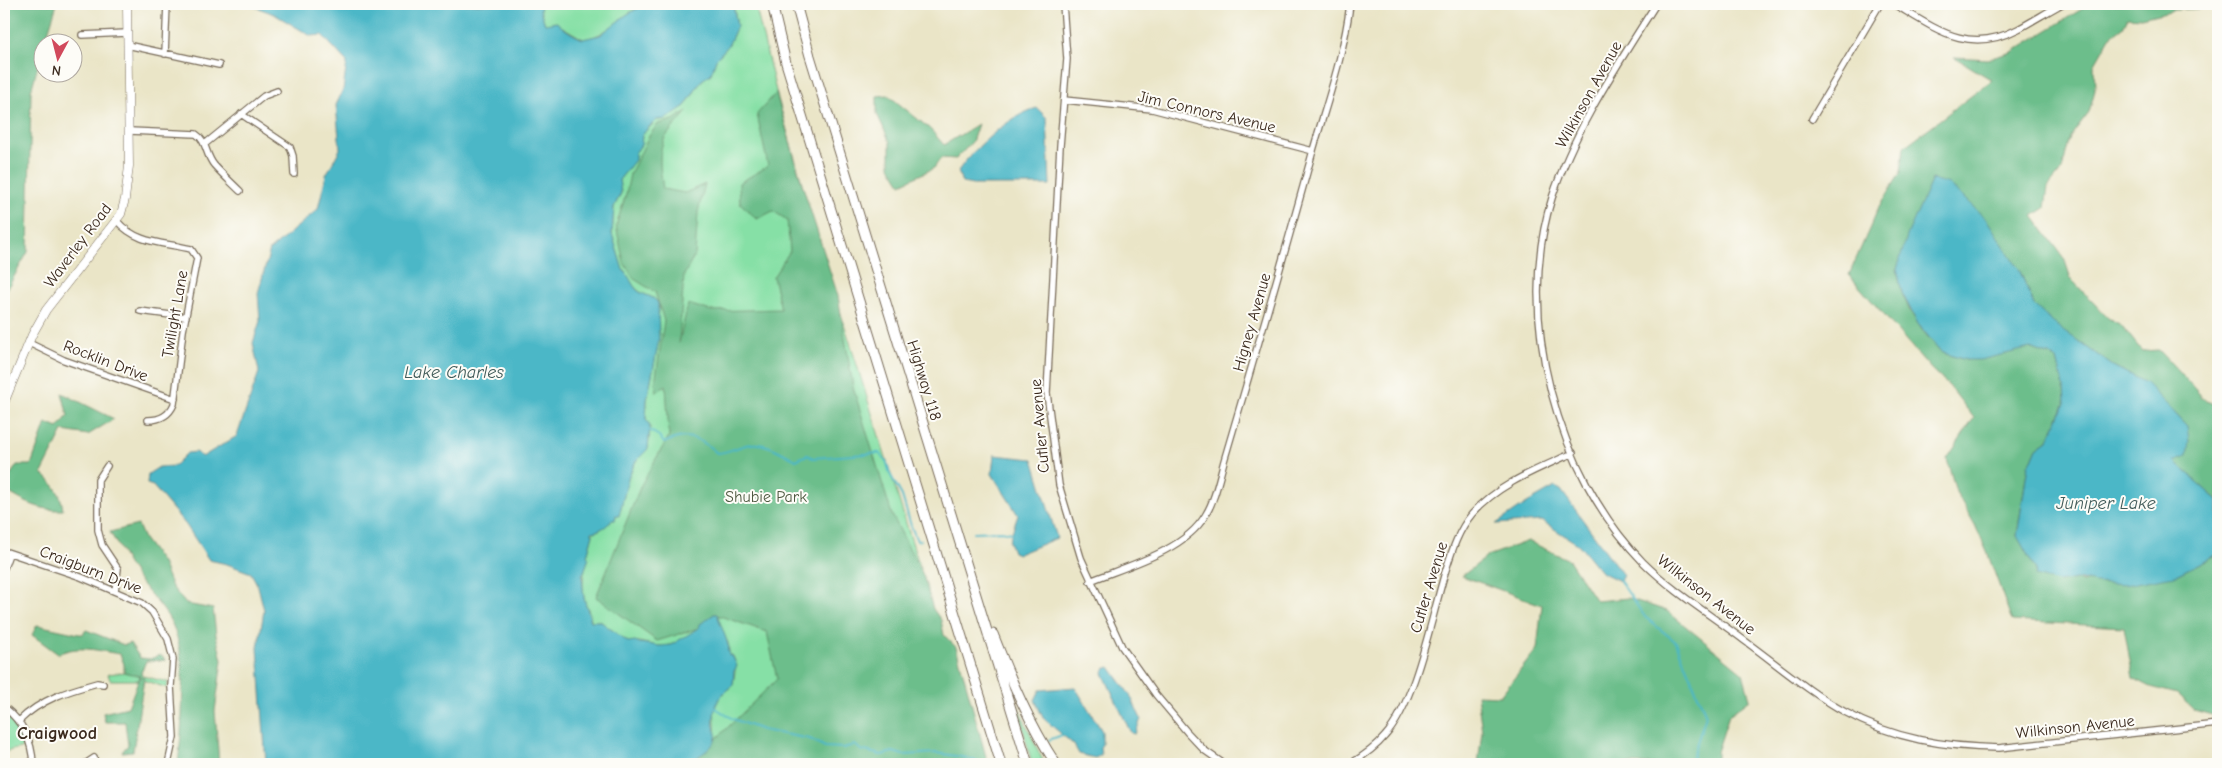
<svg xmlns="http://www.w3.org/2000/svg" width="2222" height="768" viewBox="0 0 2222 768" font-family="'Comic Neue',sans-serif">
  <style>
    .green { fill: #86e0a6; stroke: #608562 }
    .forest { fill: #6cbe8b; stroke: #547454 }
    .water { fill: #4bb7c7; stroke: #437072 }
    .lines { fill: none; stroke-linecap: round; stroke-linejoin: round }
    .stream { stroke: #4bb7c7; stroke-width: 2 }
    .minor-casing { stroke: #786b59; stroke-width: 8 }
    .major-casing { stroke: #786b59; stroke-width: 9 }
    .highway-casing { stroke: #786b59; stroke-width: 11 }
    .minor { stroke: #fff; stroke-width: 5.5 }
    .major { stroke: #fff; stroke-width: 8 }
    .highway { stroke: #fff; stroke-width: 9 }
    .labels { text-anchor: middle; stroke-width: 4; stroke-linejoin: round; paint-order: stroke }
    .street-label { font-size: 16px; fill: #3b2a1e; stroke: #fdfcf7 }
    .park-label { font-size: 16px; fill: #4e5840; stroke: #fdfcf7 }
    .water-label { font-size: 18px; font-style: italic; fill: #415b59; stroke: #fdfcf7 }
    .neighbourhood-label { font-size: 18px; font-weight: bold; fill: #3b2a1e; stroke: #fdfcf7 }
  </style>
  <rect width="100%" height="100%" fill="#fdfcf7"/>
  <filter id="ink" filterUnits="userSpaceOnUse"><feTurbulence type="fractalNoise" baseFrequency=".02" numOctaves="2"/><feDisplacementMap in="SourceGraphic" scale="10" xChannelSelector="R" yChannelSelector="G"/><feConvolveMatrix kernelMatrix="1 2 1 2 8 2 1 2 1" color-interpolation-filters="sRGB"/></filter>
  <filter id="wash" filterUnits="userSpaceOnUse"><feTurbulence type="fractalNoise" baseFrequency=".0096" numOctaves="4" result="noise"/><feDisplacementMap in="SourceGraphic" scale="20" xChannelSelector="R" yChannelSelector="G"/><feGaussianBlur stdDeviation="1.12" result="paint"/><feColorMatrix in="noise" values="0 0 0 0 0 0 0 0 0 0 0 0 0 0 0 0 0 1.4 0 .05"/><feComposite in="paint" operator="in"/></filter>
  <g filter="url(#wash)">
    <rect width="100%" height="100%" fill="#eae5c7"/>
    <path class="green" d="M535,4h110c-22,9 -38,33 -62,35l-29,-17 -4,3 -5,-1 -5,-14 1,-4z
      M733,4h22l22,91 42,148 162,521h-293l28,-25 -2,-31 7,-13 12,-10 3,-21 -3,-8h-4v-5l-2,1 2,-4 -1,-5 -14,-29c-8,8 -33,28 -44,31 -3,2 -8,1 -11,1 -10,-1 -21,-6 -31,-4l-28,-21h-9c0,-7 -4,-13 -6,-19 -4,-13 -2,-33 4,-44l-2,-2 6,-22 -2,-1c6,-1 17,-7 20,-14l4,1 1,-5h3l10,-40 7,-14 12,-12 2,-23 -4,-7 1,-19 12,-60 -1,-37c-4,-6 -8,-6 -14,-9 -9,-3 -15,-15 -19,-23l-2,-1 -11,-36 2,-27 7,-14 -2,-13 16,-20v-7l6,-8 1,-10 15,-15h5l23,-14 17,-26 8,-6 6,-15 12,-13 9,-20z
      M125,672l43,10 -1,6 -24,-8h-33l-2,-6z
      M1017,705l26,56 2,3h-13z
      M4,715c11,7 19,18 20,32l-20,5z"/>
    <path class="forest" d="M8,4h49l-12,38h-3v9l-11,40 -3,161 -24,42v-287z
      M2090,4h122l1,4 -39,2 -33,8 -13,-1 -5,10 -13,10 -16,28 1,25 -6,22 -19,25 -8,33 -14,17 -3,21 -12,8 31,42 7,21 37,39 13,7 21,26 17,-1 47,51 12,4v95l-44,-39 13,-35 -41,-42 -33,-18 -61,-43 -18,-18 -15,-36 -84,-89 -3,-1 -35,90 5,24 8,18 12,19 20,23 24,7 65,-12 20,8 6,4 7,27 1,16 -17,37 -11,8 -5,12 -4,5 -11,70 19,35 22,12 18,-3 6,3 92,-6 44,-22v42l-2,2 2,11v106h-6l-18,-5 -17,-16 -26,-7 -18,-9 -9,-51 -112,-6 -25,-69 -12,-27 -19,-33 -9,-33 27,-41 -24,-31 -18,-17 -83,-95 29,-66 23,-37 3,-25 88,-67 -38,-23 34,2 24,-7z
      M776,93l26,91 36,112 15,91 39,128 31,60 10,34 8,11 3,15 12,12 32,117h-299l21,-17 6,-8 61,-60 -10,-47 -53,-18 -15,14 -42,13 -61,-44 45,-112 28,-49 -3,-51 -9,7 -2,-9 9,-62 -9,-29 -21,-13 -10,-16 -8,-37 10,-32 4,-20 19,-38 9,-12 15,-4 14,-9c-6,9 -14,16 -20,24 -11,15 -6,38 -4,54l22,4 20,-9 -7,28 -3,43 -11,20 -5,68 9,-39 23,7 70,-2 -8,-32 17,-26 -3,-31 -14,-9 -16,8 -17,-16 -1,-20 29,-17 -11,-52z
      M888,95l42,34 14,16 34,-21 -6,18 -16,17 -15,-1 -7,10 -33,16 -11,-18v-24l-13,-28v-18z
      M62,393l52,26 -26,16 -25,-4 -21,42c12,12 19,19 21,37 -22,1 -40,-8 -58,-20l4,-13 8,-12h14l15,-42 12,5 10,-12z
      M138,525l6,14 18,24 10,24 14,17 27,5 3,26 6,25 -7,51 4,53h-41c4,-34 9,-101 -3,-133 -7,-21 -27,-37 -40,-56 -9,-13 -16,-28 -25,-43z
      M1528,541l41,19 27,41 32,-3 39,13 76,62 7,26 -21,16 -12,37v12h-239l4,-33 -5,-36 23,1 37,-47 5,-44 -80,-29 26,-20z
      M37,625l42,9h4l3,-4 38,15 6,-2 10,15 10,1 10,-4 6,5 -20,1 -5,12 3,6 -11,72 -11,1 6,-7 -3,-23h-20l-2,-9 25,-6 12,-31 -16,-4v-8l-4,-10c-22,-3 -41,-10 -62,0l-26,-19z"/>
    <path class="water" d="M248,4h287l6,2 -1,4 5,14 12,-2c3,5 20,15 26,17l17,-4 26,-20 19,-11h88l4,22 -9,20 -12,13 -5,15 -9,6 -17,26 -19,13 -9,1 -7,6 -8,9 -1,10 -6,8v7l-16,20 2,13 -7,14 -2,27 11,36c6,4 8,14 14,20 7,6 16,5 21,13l1,37 -12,60 -1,19 4,7 -2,23 -12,12 -7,14 -10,41 -3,-1 -1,5h-4c-2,6 -14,12 -20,12l2,2 -6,22 2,2 -7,19 2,21 7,23h9l28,21 7,-1 5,2 20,3 11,-1 28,-17 1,-4 14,-10h3c4,12 9,23 12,34l-2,3 2,-1v6l3,-1 5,11 -3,5 -1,14c-16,12 -20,22 -19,41 1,6 4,9 1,15 -5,10 -19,16 -27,23h-422l-8,-116 6,-38 -6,-24 -7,-13 -24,-9 -18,-4 -23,-35 -33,-39 -6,-2 1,-10 11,-7 15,-1 13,-13 9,-1 6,5 35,-21 22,-64 -6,-29 7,-22 -2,-28 12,-43 48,-41 8,-34 14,-26 -4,-44 7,-15 4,-28 -25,-27 -11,1 -37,-22z
      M1037,108l10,10 3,67h-77l-11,-2 -4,-12c16,-23 52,-56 79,-63z
      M1932,179l17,5 38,36 32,49 15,36 18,17 61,44 33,17 41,43 2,15 -2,15 -13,5 44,39v54l-44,22 -49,9 -29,-2 -20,-4 -18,3 -23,-6 1,-6 -19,-34 11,-71 4,-5 5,-12 11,-8 17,-37 -1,-16 -7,-27 -6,-4 -20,-8 -51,12h-14l-24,-7 -24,-29 -16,-31 -5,-24 11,-36z
      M994,455l39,4 24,79 -39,16 -5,-2 -4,-11 9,-26 -26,-41z
      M1555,487l6,3 62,85 -3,6 -19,-9 -22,-27 -37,-24 -46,3 31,-21z
      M1110,667l20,28 11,24 -6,15 -4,-1 -3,-6 -25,-54 1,-4z
      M1075,687l27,44v14l-2,2 1,8 -6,3 -16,-4 -5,-9 -31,-27 -8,-18 5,-10z"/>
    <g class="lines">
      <path class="stream" d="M649,430l10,6 5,7c22,-11 35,-6 53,10 14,-1 21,-7 34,-9 16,-2 31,9 45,16l11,-5 6,3 66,-5 8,10 3,11 12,22 9,30 6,15 4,-1
        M974,532l27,-1 11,2
        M1620,581l25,36 31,25 30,73 -16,49
        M714,707l19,12 29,11 48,9 15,8 18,1 12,-3 6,5 20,5 12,-3 10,3 34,-2 31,5 15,6
        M1049,740l13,-5"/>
    </g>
  </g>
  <g filter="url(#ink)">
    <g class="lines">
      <defs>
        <path id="minor" d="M1063,4l4,55 -7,87 -13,247 12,92 22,73 41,89 34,48 31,37 17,18 20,14
          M1656,4c-39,62 -81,124 -104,194 -38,119 5,276 91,364 30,30 68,53 102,79 33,24 64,51 100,71 48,27 100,35 154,36l219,-24
          M1894,4c42,25 74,51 124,25 15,-8 29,-17 44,-25
          M82,35l45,-2
          M127,45l92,20
          M165,54l2,-50
          M1064,100l88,9 161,42
          M241,114l49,33 3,9 1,18
          M1812,119l68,-115
          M130,131l66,3c11,7 9,20 18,31 8,9 17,17 26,26
          M205,144l59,-48 13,-5
          M117,221c20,23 45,21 74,28l6,9 -14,73 -9,73c-5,12 -14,16 -26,16
          M140,311l46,6
          M29,343l35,17 111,39
          M107,466l-9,14v50l4,15 16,24 -3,22
          M4,551l77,26 61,26 10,9 16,27 5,20 -2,27 3,51 -6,27
          M4,568l5,-14
          M1090,581c37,-15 94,-30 115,-65 10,-16 14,-37 19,-55 30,-102 60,-204 88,-307 14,-50 32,-98 38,-150
          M4,707c19,15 28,33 29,57
          M19,721c22,-22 49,-30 78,-38l6,1
          M85,764l9,-6
          M1350,764c12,-7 26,-17 35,-28 30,-33 46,-116 59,-160 7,-22 13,-44 28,-62 26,-30 66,-45 101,-61"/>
        <path id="major" d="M4,403l28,-68 14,-25 75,-96 4,-15 4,-33 -2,-162"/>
        <path id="highway" d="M772,4l14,59 215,701
          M796,4l14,52 218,708
          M993,634c18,46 36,89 63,130"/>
      </defs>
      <use href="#minor" class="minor-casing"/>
      <use href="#major" class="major-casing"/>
      <use href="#highway" class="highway-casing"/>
      <use href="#minor" class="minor"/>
      <use href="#major" class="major"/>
      <use href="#highway" class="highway"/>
    </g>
  </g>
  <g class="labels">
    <g class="street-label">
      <text transform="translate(1588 94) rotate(-61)" y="6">Wilkinson Avenue</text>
      <text transform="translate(1207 111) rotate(13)" y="6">Jim Connors Avenue</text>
      <text transform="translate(77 245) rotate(-53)" y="6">Waverley Road</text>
      <text transform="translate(174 314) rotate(-80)" y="6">Twilight Lane</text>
      <text transform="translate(1251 322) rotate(-74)" y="6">Higney Avenue</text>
      <text transform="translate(106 360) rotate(21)" y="6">Rocklin Drive</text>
      <text transform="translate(925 380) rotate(73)" y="6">Highway 118</text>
      <text transform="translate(1039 426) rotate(-95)" y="6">Cutler Avenue</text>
      <text transform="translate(91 569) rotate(21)" y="6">Craigburn Drive</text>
      <text transform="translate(1428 587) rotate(-73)" y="6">Cutler Avenue</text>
      <text transform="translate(1707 594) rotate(38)" y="6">Wilkinson Avenue</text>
      <text transform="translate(2075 726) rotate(-6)" y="6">Wilkinson Avenue</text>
    </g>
    <g class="park-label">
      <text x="766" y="502">Shubie Park</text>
    </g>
    <g class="water-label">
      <text x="454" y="378">Lake Charles</text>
      <text x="2106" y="509">Juniper Lake</text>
    </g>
    <g class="neighbourhood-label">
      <text x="57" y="739">Craigwood</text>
    </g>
  </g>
  <rect width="2222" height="768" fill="none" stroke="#fdfcf7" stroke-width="20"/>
  <g transform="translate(58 58) rotate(187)"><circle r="24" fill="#fdfcf7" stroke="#afa8a0"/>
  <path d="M0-4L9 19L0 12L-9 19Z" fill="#d1495b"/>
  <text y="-8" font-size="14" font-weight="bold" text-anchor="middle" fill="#3b2a1e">N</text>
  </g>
</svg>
